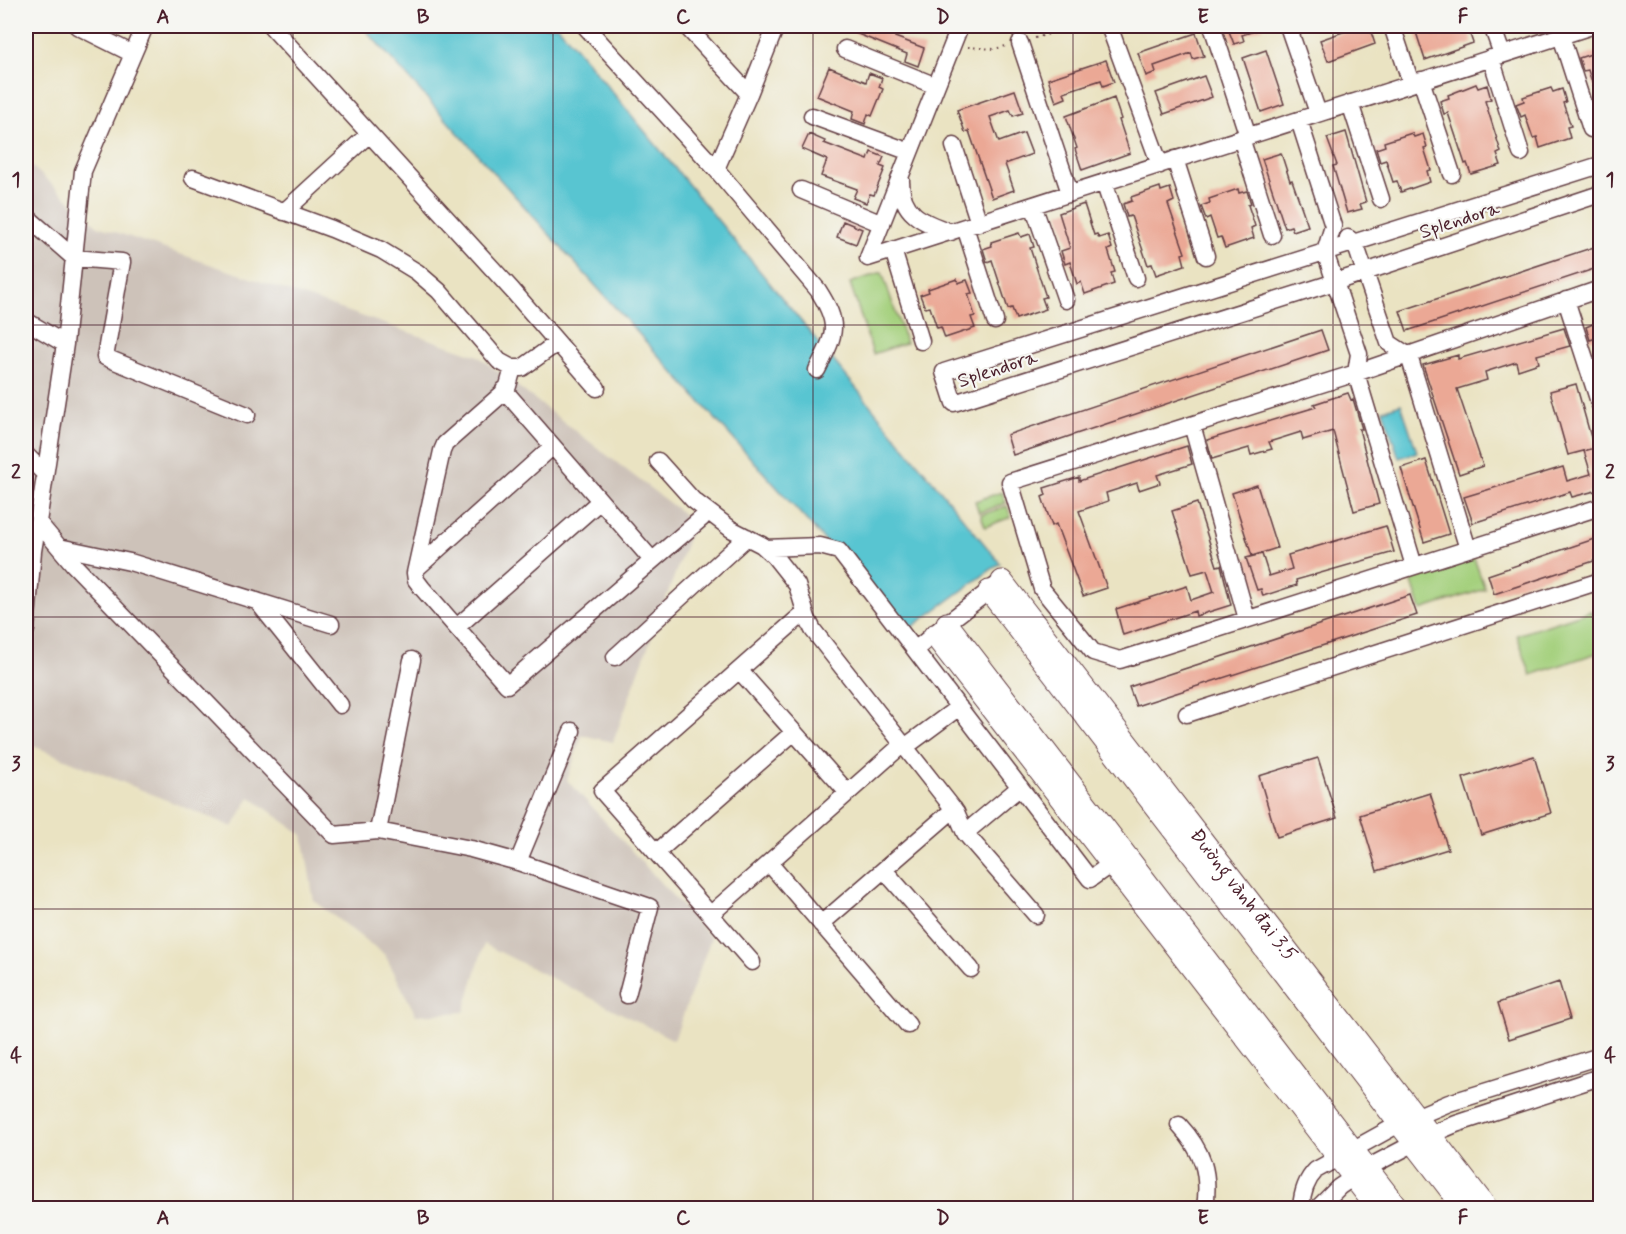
<svg xmlns="http://www.w3.org/2000/svg" width="1626" height="1234" viewBox="0 0 1626 1234" font-family="Mynerve,sans-serif">
  <style>
    .industrial { fill: #cdc2b9 }
    .green { fill: #a4d07d; stroke: #777854; stroke-width: 1.5 }
    .water { fill: #59c5d1; stroke: #52727e; stroke-width: 1.5 }
    .building { fill: #eba895 }
    .lines { fill: none; stroke-linecap: round; stroke-linejoin: round }
    .minor-casing { stroke: #623c42; stroke-width: 19 }
    .major-casing { stroke: #623c42; stroke-width: 23 }
    .path { stroke: #623c42; stroke-width: 2; stroke-dasharray: 1.5 4.5; stroke-linecap: butt }
    .minor { stroke: #fff; stroke-width: 16 }
    .major { stroke: #fff; stroke-width: 21 }
    .grid { fill: none; stroke: #4a1f2b; stroke-width: 1.5; stroke-opacity: 0.55 }
    .labels { text-anchor: middle; stroke-width: 4.5; stroke-linejoin: round; paint-order: stroke }
    .street-label { font-size: 20px; fill: #4a1f2b; stroke: #f6f6f2 }
    .neatline { fill: none; stroke: #4a1f2b; stroke-width: 2 }
    .grid-label { font-size: 20px; text-anchor: middle; font-weight: bold; fill: #4a1f2b }
  </style>
  <rect width="100%" height="100%" fill="#f6f6f2"/>
  <filter id="ink" filterUnits="userSpaceOnUse"><feTurbulence type="fractalNoise" baseFrequency=".0167" numOctaves="2"/><feDisplacementMap in="SourceGraphic" scale="12" xChannelSelector="R" yChannelSelector="G"/><feConvolveMatrix kernelMatrix="1 2 1 2 8 2 1 2 1" color-interpolation-filters="sRGB"/></filter>
  <filter id="wash" filterUnits="userSpaceOnUse"><feTurbulence type="fractalNoise" baseFrequency=".008" numOctaves="4" result="noise"/><feDisplacementMap in="SourceGraphic" scale="24" xChannelSelector="R" yChannelSelector="G"/><feGaussianBlur stdDeviation="1.35" result="paint"/><feColorMatrix in="noise" values="0 0 0 0 0 0 0 0 0 0 0 0 0 0 0 0 0 1.4 0 .05"/><feComposite in="paint" operator="in"/></filter>
  <g filter="url(#wash)">
    <rect width="100%" height="100%" fill="#eae3c2"/>
    <path class="industrial" d="M26,161l72,65 380,130 216,166 -81,220 -31,-7 -15,45 144,158 -37,102 -190,-96 -20,68 -48,3 -31,-60 -71,-54 -11,-66 -53,-38 -17,30 -207,-84z"/>
    <path class="green" d="M882,272l24,71 -33,11 -23,-71z
      M1002,492l4,11 -27,10 -4,-12z
      M1007,506l4,11 -26,10 -4,-12z
      M1473,555l12,34 -64,21 -11,-34z
      M1591,611l9,29v12l-69,23 -14,-40z"/>
    <path class="water" d="M362,26h196l442,537 -94,68z
      M1401,404l16,48 -18,6 -16,-48z"/>
    <g id="blocks">
      <path class="building" d="M838,26h62l-5,11 29,11 -6,18 -13,-5 2,-7z
        M1227,26h36v2l-21,7 2,6 -10,3z
        M1360,26h9l6,18 -47,17 -8,-21z
        M1414,26h53l6,17 -48,17z
        M1196,33l8,23 -11,3 -2,-6 -37,13 2,6 -10,4 -8,-23z
        M1266,50l18,54 -23,8 -18,-54z
        M1597,52l3,11v37h-2l-10,-30 -5,1 -4,-13z
        M1106,60l8,22 -11,4 -2,-6 -37,12 2,6 -10,4 -8,-23z
        M829,67l37,15 3,-9 13,5 -3,9 4,2 -11,27 -4,-2 -3,10 -13,-5 2,-8 -37,-15z
        M1204,76l8,21 -48,17 -8,-21z
        M1476,84l2,4 9,-3 4,14 -6,2 16,51 -4,2 4,11 -30,9 -4,-11 -2,1 -17,-51 -4,1 -4,-13 9,-3 -1,-3z
        M1551,88l2,4 9,-3 4,13 -3,1 8,23 -4,1 3,11 -30,10 -3,-11 -4,1 -8,-23 -4,2 -5,-13 8,-3 -1,-4z
        M1015,90l8,23 -10,3 -3,-6 -20,7 9,25 25,-9 8,21 -27,10 9,26 -22,8 -23,-67 -4,1 -8,-22z
        M1114,98l7,21 -2,1 11,33 -48,17 -7,-21 2,-1 -11,-32z
        M1346,132l20,70 -6,2 2,5 -15,4 -14,-47 4,-1 -10,-27z
        M1412,133l2,4 9,-3 4,13 -3,1 7,22 -4,1 3,11 -29,10 -4,-11 -4,1 -7,-22 -6,2 -4,-13 9,-3 -1,-4z
        M809,134l16,7 -1,2 44,17 3,-8 13,5 -4,9 5,2 -11,27 -4,-1 -4,9 -13,-5 4,-9 -36,-13 6,-16 -25,-11z
        M1281,153l9,28 2,-1 16,46 -15,5 -2,-5 -6,2 -23,-69z
        M1160,187l1,4 9,-3 4,13 -6,3 17,49 -3,1 3,11 -29,10 -4,-11 -4,1 -17,-49 -4,1 -4,-13 9,-3 -1,-4z
        M1238,189l1,4 8,-2 4,13 -3,1 7,21 -4,2 3,10 -29,10 -4,-11 -4,1 -7,-21 -4,2 -5,-13 9,-3 -1,-4z
        M1084,204l10,31 3,-1 2,4 9,-3 4,13 -4,2 7,22 -4,1 3,11 -29,10 -4,-12 -4,2 -7,-22 -5,2 -4,-13 9,-3 -11,-35z
        M843,221l19,8 -6,15 -19,-7z
        M1019,233l2,4 9,-3 4,13 -4,1 16,49 -4,1 4,11 -30,10 -4,-11 -4,1 -16,-49 -5,2 -4,-13 9,-3 -1,-4z
        M1600,245v22l-193,64 -7,-20z
        M957,279l1,4 9,-3 5,13 -4,1 7,22 -4,1 4,11 -30,10 -4,-11 -4,1 -7,-21 -5,1 -5,-13 9,-3 -1,-3z
        M1600,321v16l-10,3 -4,-13z
        M1564,328l6,18 -33,9 2,8 -21,7 -2,-8 -31,10 2,8 -30,9 26,77 -24,8 -36,-109 35,-10v4z
        M1321,330l7,20 -315,105 -6,-20z
        M1576,384l18,64 6,-2v51h-3l-2,-6 -23,6 -2,-5 -97,31 -9,-26 99,-30 4,14 24,-7 -7,-23 7,-2 -23,6 -18,-64z
        M1348,393l3,7 2,-1 9,30h-3l20,75 -25,7 -21,-80 -30,9 -2,-8 -32,10 3,7 -21,6 -2,-7 -37,11 -5,-19 109,-33 -2,-3z
        M1187,446l5,18 -35,11 3,8 -21,7 -2,-7 -31,10 2,8 -29,10 28,77 -24,8 -27,-72 -4,2 -10,-29 4,-2 -2,-7 35,-11v4z
        M1426,460l23,74 -25,8 -23,-74z
        M1257,485l20,63 -25,8 -20,-63z
        M1197,503l20,63 4,-1 10,40 -35,11 -1,-5 -72,24 -7,-26 71,-23 4,14 23,-8 -7,-22 -15,4 -20,-63z
        M1386,526l8,26 -98,28 1,5 -34,11 -2,-7 -4,1 -11,-32 16,-4 7,22 23,-7 -4,-14z
        M1600,537v22l-106,35 -6,-19z
        M1410,595l7,20 -281,91 -7,-19z
        M1534,756l17,57 -70,22 -18,-57z
        M1318,758l19,60 -60,19 -18,-61z
        M1430,793l18,56 -71,22 -17,-56z
        M1559,982l11,37 -61,20 -11,-36z"/>
    </g>
  </g>
  <g filter="url(#ink)">
    <use href="#blocks" fill-opacity="0" stroke="#623c42" stroke-width="1.5"/>
    <g class="lines">
      <defs>
        <path id="minor" d="M77,26l56,28
          M145,26l-62,145 -18,173 -27,178 36,43 260,270 44,-4 93,18 47,13 132,45 -23,88
          M271,26l241,264 85,98
          M585,26l131,143 102,121c23,36 17,44 -1,80
          M686,26l63,68
          M1109,26l51,139
          M1212,26l36,110
          M1288,26l30,87
          M1392,26l19,57
          M1492,26l10,28
          M1561,36l30,93
          M1020,43l50,150
          M845,49l91,37
          M1491,58l30,95
          M1421,80l31,94
          M1350,103l31,96
          M812,116l98,36
          M1299,120l34,106 -8,26 34,102 -3,19 58,193
          M1241,138l31,97
          M954,146l25,77
          M1175,159l31,97
          M1600,165l-656,207 10,31 381,-121 265,-88
          M716,169l33,-75 27,-68
          M193,178l139,51 49,21 36,22 22,19 60,70 13,7h10l35,-25
          M901,179c-1,35 21,43 50,53
          M1104,182l32,96
          M801,190l81,34
          M1033,205l33,95
          M284,212l85,-78
          M26,216l48,42 48,4 -17,95 142,58
          M965,227l30,94
          M1348,238l7,5 34,100 20,13 59,193
          M893,250l28,91
          M868,258l724,-232
          M868,258l92,-232
          M1600,289l-244,84 -346,109 32,107 51,63 27,8 480,-153
          M1566,300l34,105
          M26,321l39,23
          M513,368l-5,18 -5,7 -58,51 -3,7 -27,122 1,7 6,8 85,97 195,-167
          M504,390l148,170
          M1192,425l55,194
          M26,455l18,18
          M658,461l35,39 38,29 31,16 12,11 23,29 10,33 6,12 143,182 9,21 71,82
          M59,547l71,15 201,62
          M765,548l55,-2 19,5 76,99 32,-27 51,-39
          M416,569l137,-123
          M257,601l83,104
          M457,627l143,-126
          M26,630l7,-79 5,-29
          M915,650l175,229 21,-15
          M615,657l132,-120
          M739,670l109,123
          M1187,714l413,-133
          M905,747l54,-40
          M378,831l34,-171
          M965,833l55,-46
          M656,853l138,-121
          M518,862l54,-131
          M769,863l139,162
          M884,870l87,99
          M711,914l192,-170
          M821,924l133,-115
          M752,962l-150,-171 203,-179
          M1179,1125c24,26 31,48 26,83
          M1301,1208c1,-14 5,-28 15,-38l83,-46 50,-21 151,-47
          M1318,1208l21,-21 28,-19 63,-33 26,-11 144,-47"/>
        <g id="major">
          <path id="s1" d="M1002,581l485,627"/>
          <path d="M989,591l475,617"/>
          <path d="M947,623l451,585"/>
          <path d="M934,635l443,573"/>
        </g>
      </defs>
      <use href="#minor" class="minor-casing"/>
      <use href="#major" class="major-casing"/>
      <path class="path" d="M1035,38l43,-12
        M968,47l26,2 12,-3"/>
      <use href="#minor" class="minor"/>
      <use href="#major" class="major"/>
    </g>
  </g>
  <path class="grid" d="M293,26v1182M553,26v1182M813,26v1182M1073,26v1182M1333,26v1182M26,325h1574M26,617h1574M26,909h1574"/>
  <g class="labels">
    <g class="street-label">
      <text transform="translate(1459 219) rotate(-18)" y="7">Splendora</text>
      <text transform="translate(997 368) rotate(-18)" y="7">Splendora</text>
      <text dy="7" stroke="none"><textPath href="#s1" startOffset="396">Đường vành đai 3.5</textPath></text>
    </g>
  </g>
  <rect width="1626" height="1234" fill="none" stroke="#f6f6f2" stroke-width="66"/>
  <rect x="33" y="33" width="1560" height="1168" class="neatline"/>
  <g class="grid-label">
    <text x="163" y="23">A</text>
    <text x="423" y="23">B</text>
    <text x="683" y="23">C</text>
    <text x="943" y="23">D</text>
    <text x="1203" y="23">E</text>
    <text x="1463" y="23">F</text>
    <text x="16" y="186">1</text>
    <text x="1610" y="186">1</text>
    <text x="16" y="478">2</text>
    <text x="1610" y="478">2</text>
    <text x="16" y="770">3</text>
    <text x="1610" y="770">3</text>
    <text x="16" y="1062">4</text>
    <text x="1610" y="1062">4</text>
    <text x="163" y="1224">A</text>
    <text x="423" y="1224">B</text>
    <text x="683" y="1224">C</text>
    <text x="943" y="1224">D</text>
    <text x="1203" y="1224">E</text>
    <text x="1463" y="1224">F</text>
  </g>
</svg>
